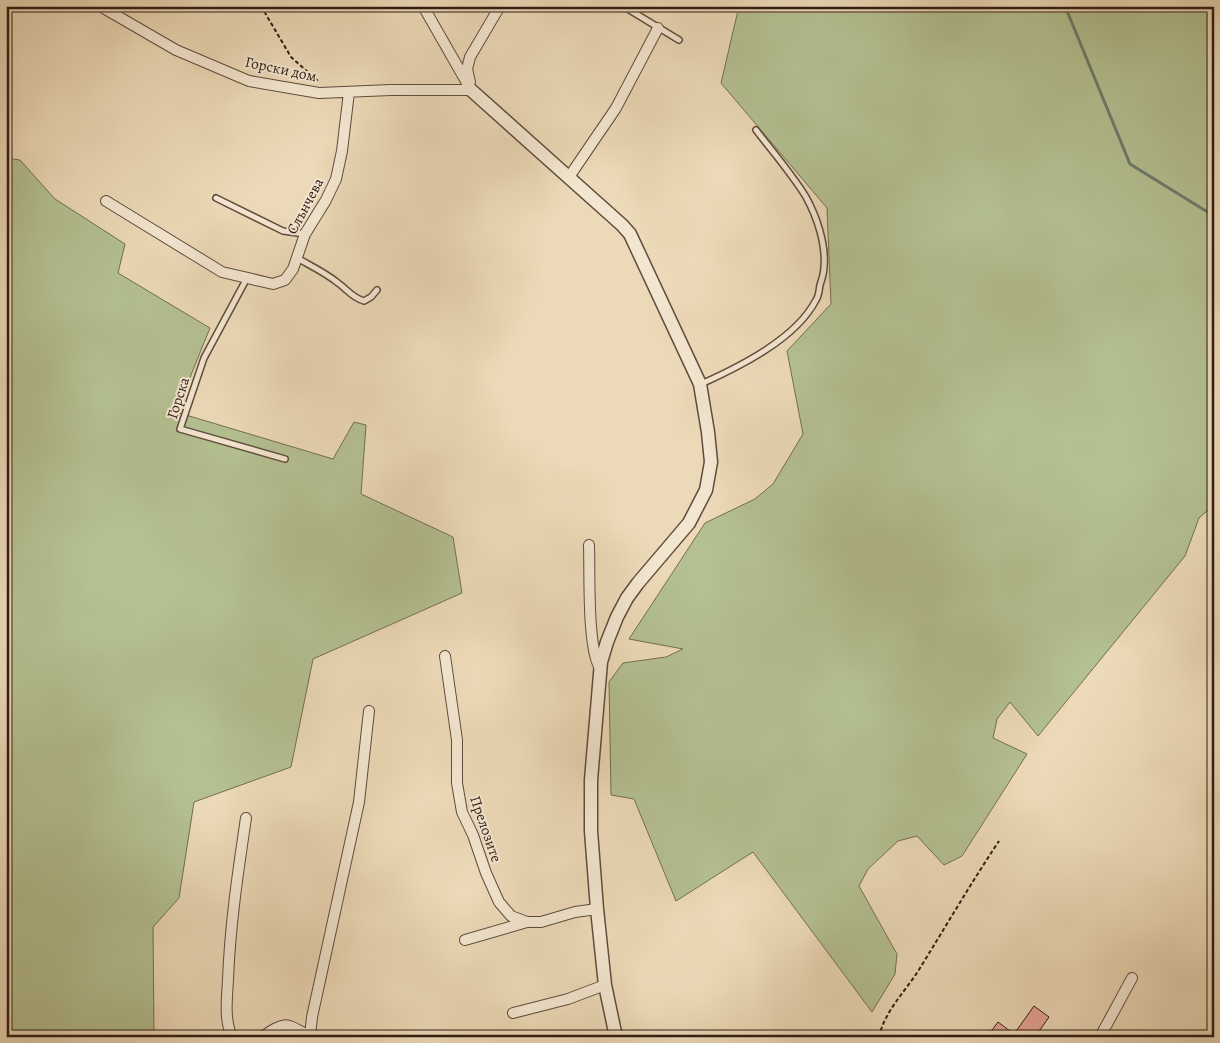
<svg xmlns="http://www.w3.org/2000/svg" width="1220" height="1043" viewBox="0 0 1220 1043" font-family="Alegreya,serif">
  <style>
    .green { fill: #b4c091; stroke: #726e53 }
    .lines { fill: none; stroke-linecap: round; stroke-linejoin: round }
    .stream { stroke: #6f7b6e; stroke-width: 3 }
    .building { fill: #e6a594; stroke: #301d15 }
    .service-casing { stroke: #5f4c3e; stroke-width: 8 }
    .minor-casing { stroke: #5f4c3e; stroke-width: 12 }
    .tertiary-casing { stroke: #5f4c3e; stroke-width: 15 }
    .path { stroke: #301d15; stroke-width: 2; stroke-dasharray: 4 2.5; stroke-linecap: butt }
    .service { stroke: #f3e6d0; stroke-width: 5 }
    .minor { stroke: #f3e6d0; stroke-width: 10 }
    .tertiary { stroke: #f3e6d0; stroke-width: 12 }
    .labels { text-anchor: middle; stroke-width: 4; stroke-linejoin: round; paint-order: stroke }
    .street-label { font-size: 15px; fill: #301d15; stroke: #f3e6d0 }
  </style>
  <rect width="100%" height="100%" fill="#ecd9b7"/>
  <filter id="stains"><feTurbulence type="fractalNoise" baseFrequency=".004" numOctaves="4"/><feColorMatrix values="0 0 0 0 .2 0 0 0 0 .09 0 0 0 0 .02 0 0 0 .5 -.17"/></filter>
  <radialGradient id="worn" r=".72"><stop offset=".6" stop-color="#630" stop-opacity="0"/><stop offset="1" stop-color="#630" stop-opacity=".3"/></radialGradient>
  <path class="green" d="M739,6h475v499l-15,13 -14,38 -147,180 -28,-34 -13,17 -4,19 34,16 -65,102 -18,9 -27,-29 -19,5 -30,28 -9,17 38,68 -2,20 -23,38 -119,-160 -77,49 -42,-102 -23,-4 -2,-113 14,-19 43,-6 17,-8 -54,-10 76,-116 50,-24 18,-15 30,-50 -16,-83 44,-47 -4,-96 -106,-125z
    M6,158l14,2 35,39 70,45 -7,29 92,55 -34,84 157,47 21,-37 12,3 -5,69 92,43 9,56 -149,66 -22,108 -97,35 -15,96 -26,29 1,110h-148z"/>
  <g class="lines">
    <path class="stream" d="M1065,6l65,158 84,52"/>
  </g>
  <path class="building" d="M1034,1006l15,11 -14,20h-48l11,-15 16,12z"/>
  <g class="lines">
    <defs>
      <path id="service" d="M623,6l56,34
        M216,198l67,33 22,3
        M297,258c14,8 29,15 41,25 10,7 13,14 26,18l7,-4 6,-7
        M247,278l-43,80 -24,71 105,30
        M701,384c38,-17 95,-45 115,-84 3,-4 3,-10 4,-15 2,-6 4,-12 4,-18 2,-23 -7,-50 -18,-70 -14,-23 -34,-46 -50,-67"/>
      <path id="minor" d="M100,6l76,44 73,31 70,12 72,-3h80
        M423,6l48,84
        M470,82l-3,-13 3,-12 30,-51
        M569,177l47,-69 42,-80
        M106,201l116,71 51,12 12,-4 8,-11 12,-35 21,-34 10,-21 6,-28 7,-59
        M589,545c1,27 -2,103 11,123
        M445,656l12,84v43l5,29 11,23 13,38 13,29 12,14 16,6h14l34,-10 22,-3
        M465,940l62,-18
        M513,1013l55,-14 37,-14
        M310,1036l2,-19 47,-215 10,-91
        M232,1037c-8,-18 -5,-38 -4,-57 2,-55 10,-108 18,-162
        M262,1037c25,-17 23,-14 49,0
        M1100,1037l32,-59"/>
      <path id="tertiary" d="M471,90l151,135 8,9 70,150 8,48 3,30 -5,28 -17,33 -51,60 -11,15 -10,19 -10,25 -6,20 -10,118v51l6,78 8,76 11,52"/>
    </defs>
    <use href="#service" class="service-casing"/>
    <use href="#minor" class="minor-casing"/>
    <use href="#tertiary" class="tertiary-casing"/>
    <path class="path" d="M261,6l30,51 28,25
      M879,1037c6,-27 27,-46 41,-69 26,-42 51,-85 79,-127"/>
    <use href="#service" class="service"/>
    <use href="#minor" class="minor"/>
    <use href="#tertiary" class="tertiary"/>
  </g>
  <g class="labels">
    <g class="street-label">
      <text transform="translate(281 69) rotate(12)" y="5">Горски дом</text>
      <text transform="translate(305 206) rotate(-62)" y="5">Слънчева</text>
      <text transform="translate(178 398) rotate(-72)" y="5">Горска</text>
      <text transform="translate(486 829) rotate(71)" y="5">Прелозите</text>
    </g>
  </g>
  <rect width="1220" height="1043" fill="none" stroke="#ecd9b7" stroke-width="25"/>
  <rect x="8" y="8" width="1205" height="1028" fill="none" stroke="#301d15" stroke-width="2.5"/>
  <rect x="12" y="12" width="1195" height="1018" fill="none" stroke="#301d15"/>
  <rect width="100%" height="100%" filter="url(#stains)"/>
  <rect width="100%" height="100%" fill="url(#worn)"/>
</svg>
